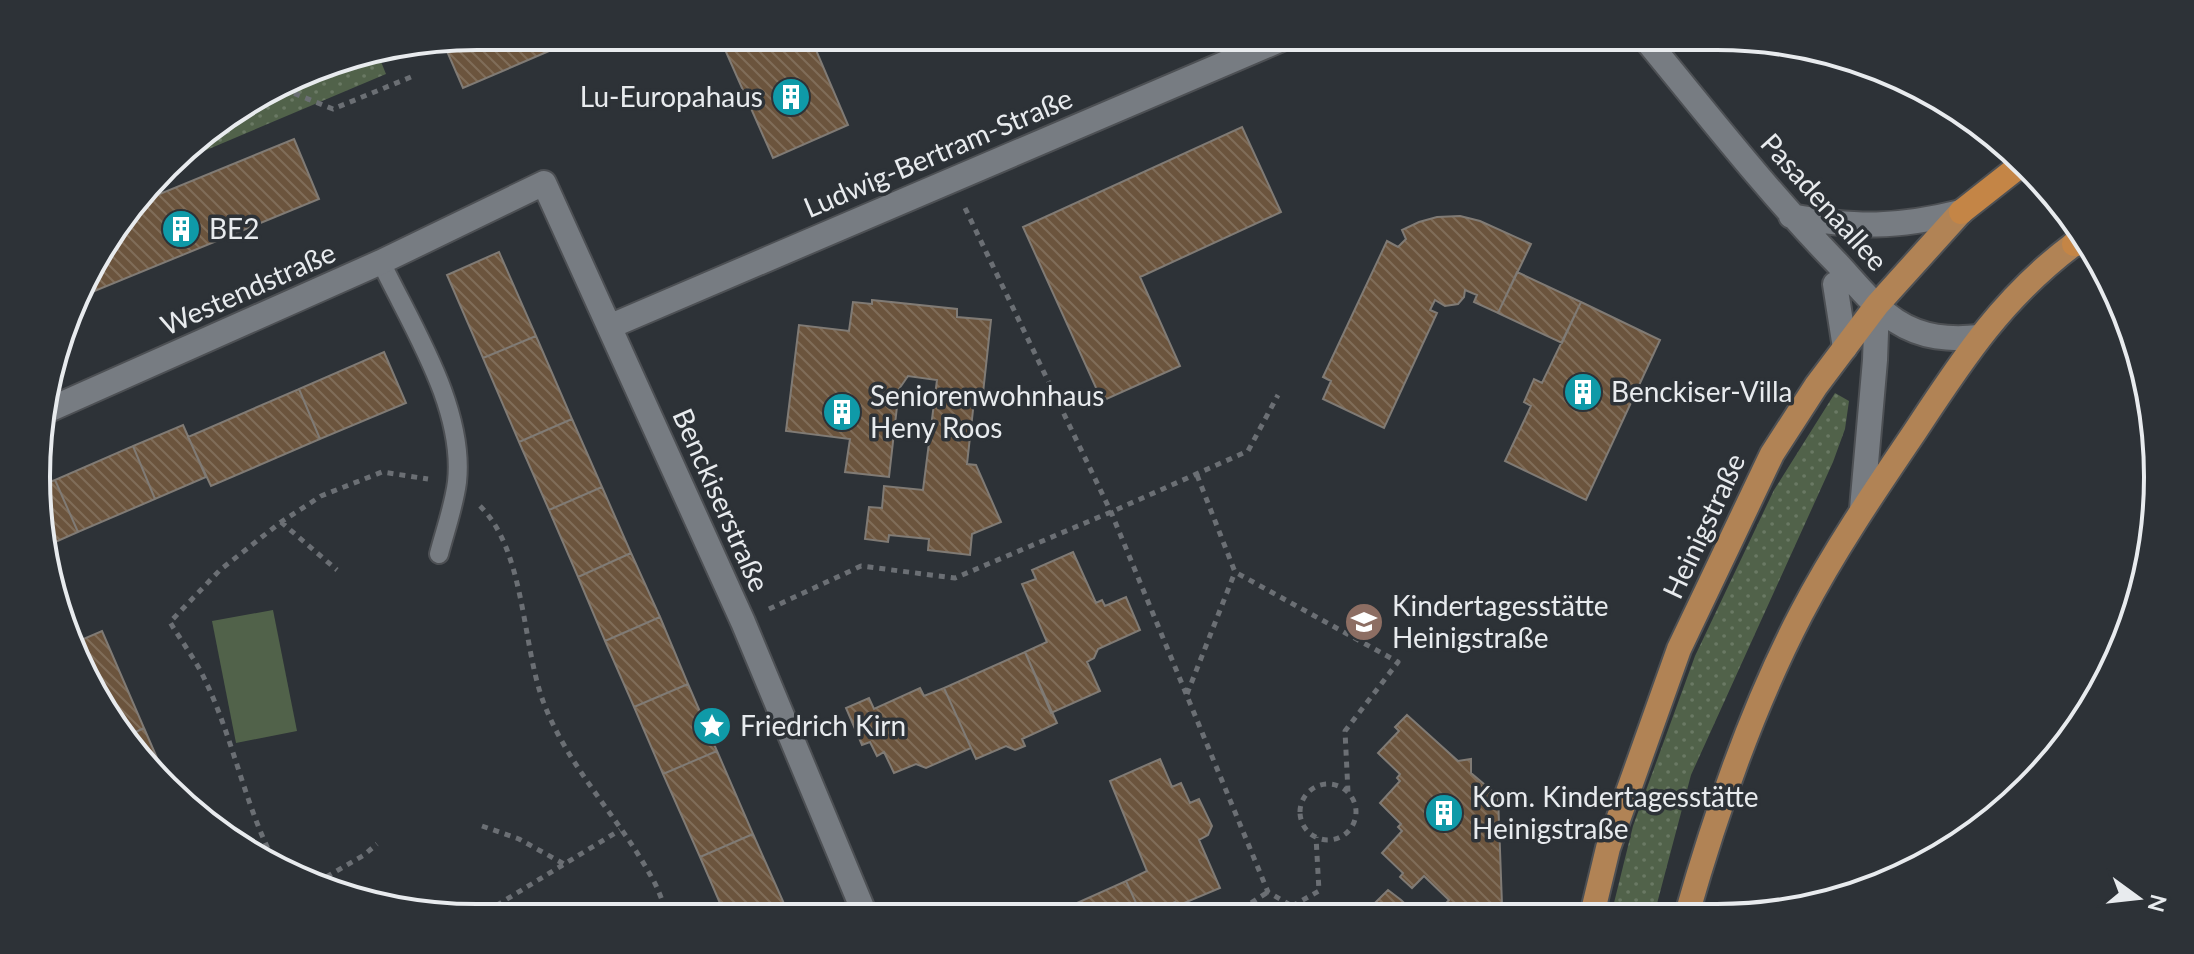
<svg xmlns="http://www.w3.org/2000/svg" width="2194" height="954" viewBox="0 0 2194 954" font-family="Lato,sans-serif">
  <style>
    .grass { fill: url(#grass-dots) }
    .park { fill: #51624a }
    .building { fill: url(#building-back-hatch); stroke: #807b75; stroke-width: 2 }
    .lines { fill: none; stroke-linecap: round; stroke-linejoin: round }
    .service-casing { stroke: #4d5054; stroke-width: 22 }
    .minor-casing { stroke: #4d5054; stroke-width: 28 }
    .secondary-casing { stroke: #4d5054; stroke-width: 28 }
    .primary-casing { stroke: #4d5054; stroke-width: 28 }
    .trunk-casing { stroke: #4d5054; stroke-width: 28 }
    .path { stroke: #6b6f74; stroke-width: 5; stroke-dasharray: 6 6; stroke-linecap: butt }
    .service { stroke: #777c82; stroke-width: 18 }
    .minor { stroke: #777c82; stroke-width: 24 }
    .secondary { stroke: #777c82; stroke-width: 24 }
    .primary { stroke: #b18355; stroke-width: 24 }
    .trunk { stroke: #c48546; stroke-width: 24 }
    .labels { text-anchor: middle; stroke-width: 7; stroke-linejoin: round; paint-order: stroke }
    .poi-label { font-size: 28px; fill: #e8ebee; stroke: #2d3237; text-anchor: start }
    .street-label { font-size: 28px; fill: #e8ebee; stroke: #2d3237 }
    .rim { fill: none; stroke: #e8ebee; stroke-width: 4 }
  </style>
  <defs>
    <pattern id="grass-dots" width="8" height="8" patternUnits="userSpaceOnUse" patternTransform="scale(2)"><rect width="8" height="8" fill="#51624a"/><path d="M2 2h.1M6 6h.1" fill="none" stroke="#6a7964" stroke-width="1.8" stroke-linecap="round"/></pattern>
    <pattern id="building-back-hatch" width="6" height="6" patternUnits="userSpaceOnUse" patternTransform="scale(2)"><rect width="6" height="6" fill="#6b543d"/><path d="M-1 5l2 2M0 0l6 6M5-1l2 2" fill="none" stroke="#806d59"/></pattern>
  </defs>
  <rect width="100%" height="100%" fill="#2d3237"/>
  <path class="grass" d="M377,52l9,22 -215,91 16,-20 148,-85z
    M1835,393l14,8 -4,28 -12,33 -142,313 -37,140h-43l22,-89 62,-170 79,-166z"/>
  <path class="park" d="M273,610l24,121 -61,12 -24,-122z"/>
  <path class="building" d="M477,36h107l-121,52 -20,-46z
    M719,36h91l38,89 -75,33z
    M1242,127l39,85 -141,65 40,89 -78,35 -79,-174z
    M294,139l25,60 -239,98 15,-41 45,-54z
    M1460,216l20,5 51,23 -33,69 -24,-11 3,-7 -12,-5 -1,7 -6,7 -13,2 -10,-6 -5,10 7,3 -53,115 -61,-29 8,-18 -8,-4 64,-136 11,6 8,-8 -4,-9 17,-8 18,-5z
    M499,252l37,84 -53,22 -36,-83z
    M1517,272l64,30 -19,41 -64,-30z
    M872,300l85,9v8l34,3 -8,73 -8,-1 -8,72 9,1 25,57 -29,12 -2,21 -42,-5 1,-11 -40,-4 -1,7 -23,-3 4,-32 13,1 2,-22 39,4 14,-110 -29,-4 -9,13 -10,88 -44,-5 5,-33 -64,-8 13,-106 50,6 4,-29 19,2z
    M1581,302l79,38 -74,160 -81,-39 26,-55 -7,-4 10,-23 8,4z
    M536,336l36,83 -53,23 -36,-84z
    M384,352l22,51 -86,36 -21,-50z
    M299,389l21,50 -109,47 -23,-49z
    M572,419l30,68 -53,23 -30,-68z
    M183,425l23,52 -51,22 -22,-53z
    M133,446l22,53 -77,33 -23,-52z
    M55,480l23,52 -34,15v-63z
    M602,487l29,66 -53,24 -29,-67z
    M1073,552l23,51 6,-3 3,6 21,-9 14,33 -42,19 -4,9 -7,4 13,29 -49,22 -26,-61 22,-10 -25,-58 14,-5 -4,-9z
    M631,553l29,64 -55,24 -27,-64z
    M660,617l28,67 -54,23 -29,-66z
    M102,631l42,97 -17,8 -32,-39 -21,-54z
    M1025,652l32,71 -35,16 3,7 -10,4 -9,-4 -30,13 -32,-71z
    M688,684l29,67 -54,23 -29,-67z
    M920,688l4,8 20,-8 27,60 -45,20 -10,-4 -22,9 -10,-21 -7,4 -7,-14 -8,3 -16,-37 23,-10 5,11z
    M1407,715l51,46 13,-2v14l27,23 4,109 -9,10h-58l14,-15 -25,-24 -12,12 -12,-11 3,-4 -21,-20 20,-22 -4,-4 3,-3 -21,-21 20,-22 -3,-3 3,-4 -22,-21 21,-22 -4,-4z
    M144,728l26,60 -43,-52z
    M717,751l36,83 -53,23 -37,-83z
    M1160,759l12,28 9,-4 9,20 9,-4 13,27 -4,9 -9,5 21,48 -43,18 -2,-4 -33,14 -16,-35 21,-10 -37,-90z
    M753,834l37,83h-64l-26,-60z
    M1126,881l16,35h-94z
    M1388,890l13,10 16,15h-46l9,-10 -4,-3z"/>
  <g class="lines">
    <defs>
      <path id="service" d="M381,262c31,65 84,146 76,220 -3,24 -12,49 -18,72"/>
      <path id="minor" d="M611,326l678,-290
        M44,412l337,-150 163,-79 199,439 123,295"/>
      <path id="secondary" d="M1643,36c63,76 123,154 192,225 19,20 38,45 61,60 26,17 54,19 83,16
        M1791,216c65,12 106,12 170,-4
        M1835,284l10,64
        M1862,509l13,-149 2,-55"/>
      <path id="primary" d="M1687,914c29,-102 65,-206 114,-300 33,-63 73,-122 113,-181 48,-73 88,-135 160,-189
        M1592,915l16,-67 71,-199 93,-195 44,-68 61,-81 84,-93"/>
      <path id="trunk" d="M1961,212l61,-48
        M2074,244l9,-1"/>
    </defs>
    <use href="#service" class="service-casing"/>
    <use href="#minor" class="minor-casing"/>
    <use href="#secondary" class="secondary-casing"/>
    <use href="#primary" class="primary-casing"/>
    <use href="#trunk" class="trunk-casing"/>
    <path class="path" d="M283,89l50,20 78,-32
      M965,208l146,304 157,380 24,14 4,10
      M1197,475l38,97 163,90 -53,69 3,61
      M480,506c45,44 42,138 63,195 25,67 76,116 109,177 7,12 11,26 17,39
      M281,522l56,48
      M769,609l92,-43 94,12 156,-66 137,-61 30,-56
      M1187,694l48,-122
      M1300 812a28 28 0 1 1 56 0a28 28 0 1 1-56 0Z
      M482,826l37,13 45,25
      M273,859c-29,-57 -40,-121 -68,-179 -9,-20 -24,-39 -35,-58l50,-52 61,-48 40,-26 61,-24 46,7
      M316,883l48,-28 13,-11
      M1292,906l27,-15 -3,-54
      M1231,916l37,-24
      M476,918l144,-88"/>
    <use href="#service" class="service"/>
    <use href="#minor" class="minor"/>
    <use href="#secondary" class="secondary"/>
    <use href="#primary" class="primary"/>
    <use href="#trunk" class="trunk"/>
  </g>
  <defs>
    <symbol id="building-disc" viewBox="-11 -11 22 22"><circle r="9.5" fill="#0f9aa8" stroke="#2d3237"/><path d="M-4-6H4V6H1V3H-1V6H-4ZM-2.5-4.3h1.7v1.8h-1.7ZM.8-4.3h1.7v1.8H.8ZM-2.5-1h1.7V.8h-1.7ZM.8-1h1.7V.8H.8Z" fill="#fff"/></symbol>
    <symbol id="school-disc" viewBox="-11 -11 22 22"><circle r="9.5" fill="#8d6e63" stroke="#2d3237"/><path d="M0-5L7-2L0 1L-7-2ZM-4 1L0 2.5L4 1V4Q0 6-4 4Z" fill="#fff"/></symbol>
    <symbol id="sight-disc" viewBox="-11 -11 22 22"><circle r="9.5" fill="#0f9aa8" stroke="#2d3237"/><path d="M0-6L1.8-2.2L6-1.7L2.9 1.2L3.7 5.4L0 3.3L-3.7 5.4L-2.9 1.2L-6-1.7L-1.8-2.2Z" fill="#fff"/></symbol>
  </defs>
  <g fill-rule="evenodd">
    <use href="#building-disc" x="769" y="75" width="44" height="44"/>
    <use href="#building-disc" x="159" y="207" width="44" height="44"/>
    <use href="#building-disc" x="1561" y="370" width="44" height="44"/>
    <use href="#building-disc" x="820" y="390" width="44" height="44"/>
    <use href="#school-disc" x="1342" y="600" width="44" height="44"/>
    <use href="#sight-disc" x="690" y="704" width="44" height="44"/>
    <use href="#building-disc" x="1422" y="791" width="44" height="44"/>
  </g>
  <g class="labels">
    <g class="poi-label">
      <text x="763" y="107" text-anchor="end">Lu-Europahaus</text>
      <text x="209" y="239">BE2</text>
      <text x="1611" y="402">Benckiser-Villa</text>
      <text x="870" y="406">Seniorenwohnhaus<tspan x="870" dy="32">Heny Roos</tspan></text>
      <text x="1392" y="616">Kindertagesstätte<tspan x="1392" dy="32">Heinigstraße</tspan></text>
      <text x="740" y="736">Friedrich Kirn</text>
      <text x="1472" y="807">Kom. Kindertagesstätte<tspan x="1472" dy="32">Heinigstraße</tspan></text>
    </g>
    <g class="street-label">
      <text transform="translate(938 153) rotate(-23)" y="10">Ludwig-Bertram-Straße</text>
      <text transform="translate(1824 202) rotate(48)" y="10">Pasadenaallee</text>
      <text transform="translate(248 289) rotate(-24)" y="10">Westendstraße</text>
      <text transform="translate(721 500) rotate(66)" y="10">Benckiserstraße</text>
      <text transform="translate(1704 526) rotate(-65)" y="10">Heinigstraße</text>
    </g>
  </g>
  <path d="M0 0H2194V954H0ZM477 50H1717A427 427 0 0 1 2144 477V477A427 427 0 0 1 1717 904H477A427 427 0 0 1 50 477V477A427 427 0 0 1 477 50Z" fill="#2d3237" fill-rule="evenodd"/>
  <path class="rim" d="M477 50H1717A427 427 0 0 1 2144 477V477A427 427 0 0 1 1717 904H477A427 427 0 0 1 50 477V477A427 427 0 0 1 477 50Z"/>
  <g transform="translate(2138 898) rotate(105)" stroke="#2d3237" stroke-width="6" paint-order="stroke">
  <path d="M0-6L14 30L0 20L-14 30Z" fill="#e8ebee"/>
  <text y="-12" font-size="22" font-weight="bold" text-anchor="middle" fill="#e8ebee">N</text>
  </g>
</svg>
